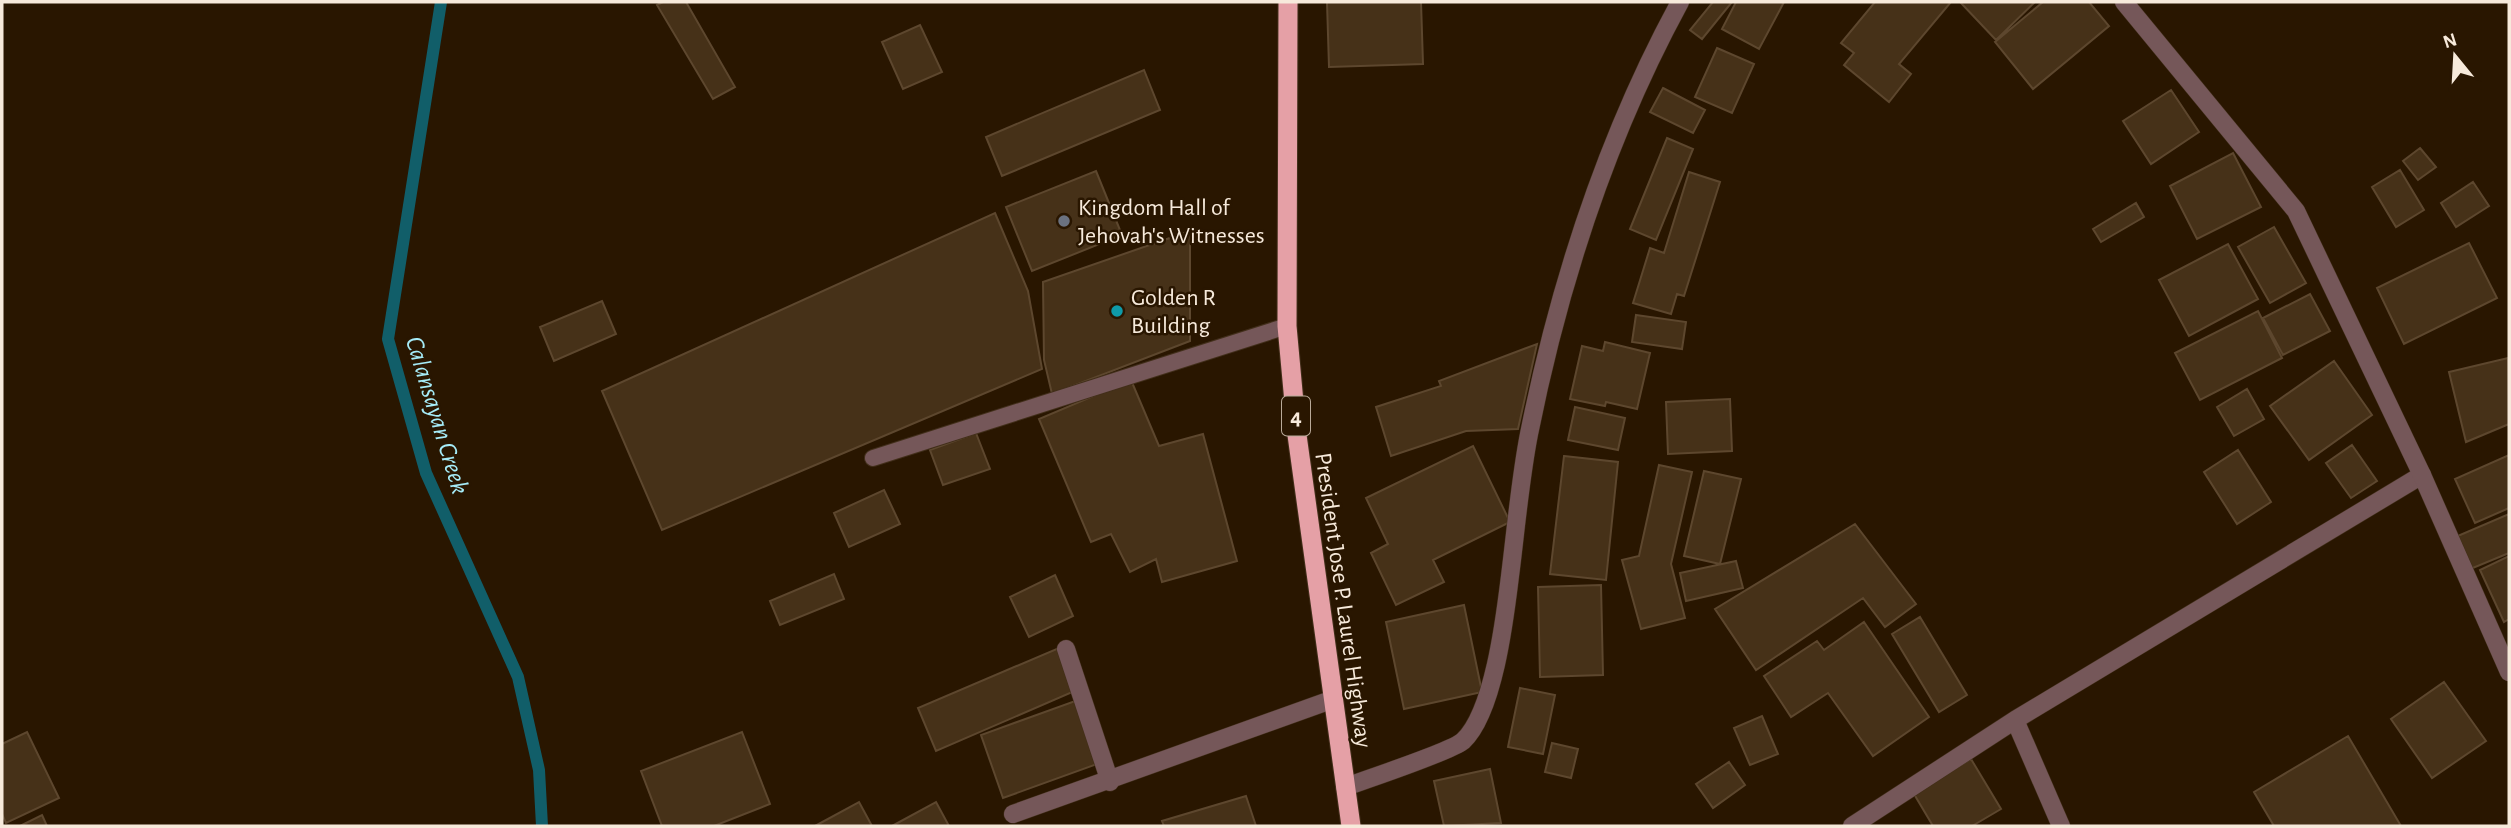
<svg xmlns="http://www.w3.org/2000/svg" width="2511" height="828" viewBox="0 0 2511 828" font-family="'Alegreya Sans',sans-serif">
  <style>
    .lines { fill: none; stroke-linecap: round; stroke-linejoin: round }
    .stream { stroke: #115e69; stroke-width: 12 }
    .building { fill: #463118; stroke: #5d472e; stroke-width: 2 }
    .service-casing { stroke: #422f1a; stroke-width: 18 }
    .minor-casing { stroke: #422f1a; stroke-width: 19 }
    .tertiary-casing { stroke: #422f1a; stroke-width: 19 }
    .trunk-casing { stroke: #422f1a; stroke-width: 21 }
    .service { stroke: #755759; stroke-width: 16 }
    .minor { stroke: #755759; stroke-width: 18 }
    .tertiary { stroke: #755759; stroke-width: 18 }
    .trunk { stroke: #e5a0a6; stroke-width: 19 }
    .worship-dot { fill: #6b7280; stroke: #291600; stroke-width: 2.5 }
    .culture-dot { fill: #0f9aa8; stroke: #291600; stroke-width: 2.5 }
    .labels { text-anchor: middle; stroke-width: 5; stroke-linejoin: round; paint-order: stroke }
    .shield { fill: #291600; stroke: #b9aa99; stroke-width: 2 }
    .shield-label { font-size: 23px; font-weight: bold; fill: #f7eadb }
    .poi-label { font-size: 24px; fill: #f7eadb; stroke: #291600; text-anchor: start }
    .street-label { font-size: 24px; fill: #f7eadb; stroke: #291600 }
    .water-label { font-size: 26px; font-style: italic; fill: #a6ecf8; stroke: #291600 }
  </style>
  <rect width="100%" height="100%" fill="#291600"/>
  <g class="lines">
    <path class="stream" d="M441,2l-53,337 38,134 92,204 21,93 3,56"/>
  </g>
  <path class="building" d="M663,2h23l49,85 -22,12 -56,-94z
    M1327,2h94l2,62 -94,3z
    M1713,2h19l-30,37 -12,-9z
    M1736,2h48l-25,47 -37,-20z
    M1875,2h76l-52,62 12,10 -22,28 -45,-37 10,-12 -13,-10z
    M1960,2h75l-39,38z
    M2043,2h46l20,24 -76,63 -38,-47z
    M920,25l22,47 -39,17 -21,-47z
    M1717,48l37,16 -22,49 -37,-16z
    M1144,70l16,40 -158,66 -16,-39z
    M1663,88l42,22 -12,23 -43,-21z
    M2171,90l28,42 -48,32 -28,-43z
    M1667,138l26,11 -37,91 -26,-11z
    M2420,148l16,19 -18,13 -15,-19z
    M2233,153l28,54 -64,32 -27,-53z
    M2400,170l24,40 -28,17 -24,-40z
    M1096,171l26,64 -90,36 -26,-64z
    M1689,172l31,10 -36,114 -7,-2 -6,20 -38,-11 17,-55 14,5z
    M2473,182l16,24 -33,21 -15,-24z
    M2136,203l8,14 -43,25 -8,-13z
    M995,213l33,78 14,78 -380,161 -60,-139z
    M2274,227l32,56 -36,20 -32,-56z
    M1190,231v110l-138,53 -8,-34 -1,-78z
    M2469,243l28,55 -93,46 -27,-56z
    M2228,244l30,55 -69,37 -30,-56z
    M2310,294l20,37 -47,24 -20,-37z
    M602,301l14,33 -62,27 -14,-34z
    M2258,311l24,47 -82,42 -25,-47z
    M1636,315l50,7 -4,27 -50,-7z
    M1605,342l45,11 -13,56 -31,-7 -1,4 -35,-7 12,-53 21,5z
    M1537,344l-19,85 -52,2 -75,25 -15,-49 65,-21 -2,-5z
    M2508,358l1,66 -43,18 -17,-70z
    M2334,361l38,54 -63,45 -39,-54z
    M1131,380l28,66 44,-12 34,127 -75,21 -6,-23 -26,13 -19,-38 -20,8 -52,-123z
    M2247,389l17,30 -30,17 -17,-29z
    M1730,399l2,52 -64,3 -2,-52z
    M1575,407l50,11 -7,32 -50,-10z
    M976,433l14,36 -47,16 -13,-35z
    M2352,445l25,36 -26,17 -25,-35z
    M1473,446l37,76 -77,38 11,22 -48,23 -25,-52 17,-9 -22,-46z
    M2238,450l33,52 -34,22 -33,-52z
    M2509,455v53l-34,15 -20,-44z
    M1564,456l54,6 -12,118 -56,-6z
    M1659,465l33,7 -21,92 14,54 -44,11 -19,-69 17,-4z
    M1704,471l37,8 -21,85 -36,-8z
    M884,490l16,34 -51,23 -15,-34z
    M2509,514v39l-41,17 -15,-32z
    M1855,524l61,80 -31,23 -22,-29 -107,72 -41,-61z
    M2509,556v63l-5,3 -24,-52z
    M1736,561l7,27 -57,13 -6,-28z
    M834,574l10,25 -64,26 -10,-24z
    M1055,575l18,41 -44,21 -19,-40z
    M1601,585l2,90 -63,2 -2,-90z
    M1464,605l18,87 -78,17 -18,-87z
    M1920,617l47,78 -28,17 -47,-78z
    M1864,622l65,95 -56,39 -45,-63 -37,24 -27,-41 53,-35 7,9z
    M1059,648l18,42 -141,61 -18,-43z
    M2444,682l42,59 -54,37 -41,-59z
    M1520,688l35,7 -12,59 -35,-7z
    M1078,700l22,63 -97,35 -22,-63z
    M1762,716l16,38 -28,11 -16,-37z
    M27,732l32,66 -53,25 -4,-9v-70z
    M742,732l28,72 -56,22h-52l-21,-55z
    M2348,736l53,90h-127l-20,-34z
    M1552,743l26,6 -7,29 -26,-6z
    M1971,759l30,50 -29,17h-39l-19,-32z
    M1729,762l16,23 -32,23 -17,-24z
    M1490,769l11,54 -57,3 -10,-45z
    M1246,796l10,30h-92l-2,-5z
    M859,802l13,24h-57z
    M936,802l13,24h-57z
    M42,815l5,11h-27z"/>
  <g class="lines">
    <defs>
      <path id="service" d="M873,458l414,-132"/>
      <path id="minor" d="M1066,649l44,133
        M2015,720l46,106
        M1345,787c20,-7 107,-36 118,-46 31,-29 42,-124 47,-165 6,-47 10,-96 19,-142 30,-150 78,-298 151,-432
        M1013,814l318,-114
        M1852,826l163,-106 407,-245"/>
      <path id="tertiary" d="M2124,2l172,209 126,264 87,197"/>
      <path id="trunk" d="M1288,2l-1,324 10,109 54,391"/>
    </defs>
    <use href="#service" class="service-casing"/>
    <use href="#minor" class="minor-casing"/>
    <use href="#tertiary" class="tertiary-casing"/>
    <use href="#trunk" class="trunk-casing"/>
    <use href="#service" class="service"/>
    <use href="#minor" class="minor"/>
    <use href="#tertiary" class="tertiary"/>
    <use href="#trunk" class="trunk"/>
  </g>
  <circle class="worship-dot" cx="1064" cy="221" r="7"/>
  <circle class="culture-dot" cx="1117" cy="311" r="7"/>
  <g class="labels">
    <rect class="shield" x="1282" y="396.5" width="28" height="39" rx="5"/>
    <g class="shield-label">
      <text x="1296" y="424">4</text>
    </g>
    <g class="poi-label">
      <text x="1078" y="215">Kingdom Hall of<tspan x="1078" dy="28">Jehovah's Witnesses</tspan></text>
      <text x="1131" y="305">Golden R<tspan x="1131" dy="28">Building</tspan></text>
    </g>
    <g class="street-label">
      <text transform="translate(1344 600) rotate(82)" y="8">President Jose P. Laurel Highway</text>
    </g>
    <g class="water-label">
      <text transform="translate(438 415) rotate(73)" y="9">Calansayan Creek</text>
    </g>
  </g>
  <rect width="2511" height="828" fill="none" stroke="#f7eadb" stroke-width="7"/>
  <g transform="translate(2455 56) rotate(342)" stroke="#291600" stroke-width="5" paint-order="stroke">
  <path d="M0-5L12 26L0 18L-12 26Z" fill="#f7eadb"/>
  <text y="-10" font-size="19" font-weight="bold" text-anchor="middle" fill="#f7eadb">N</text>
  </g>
</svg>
